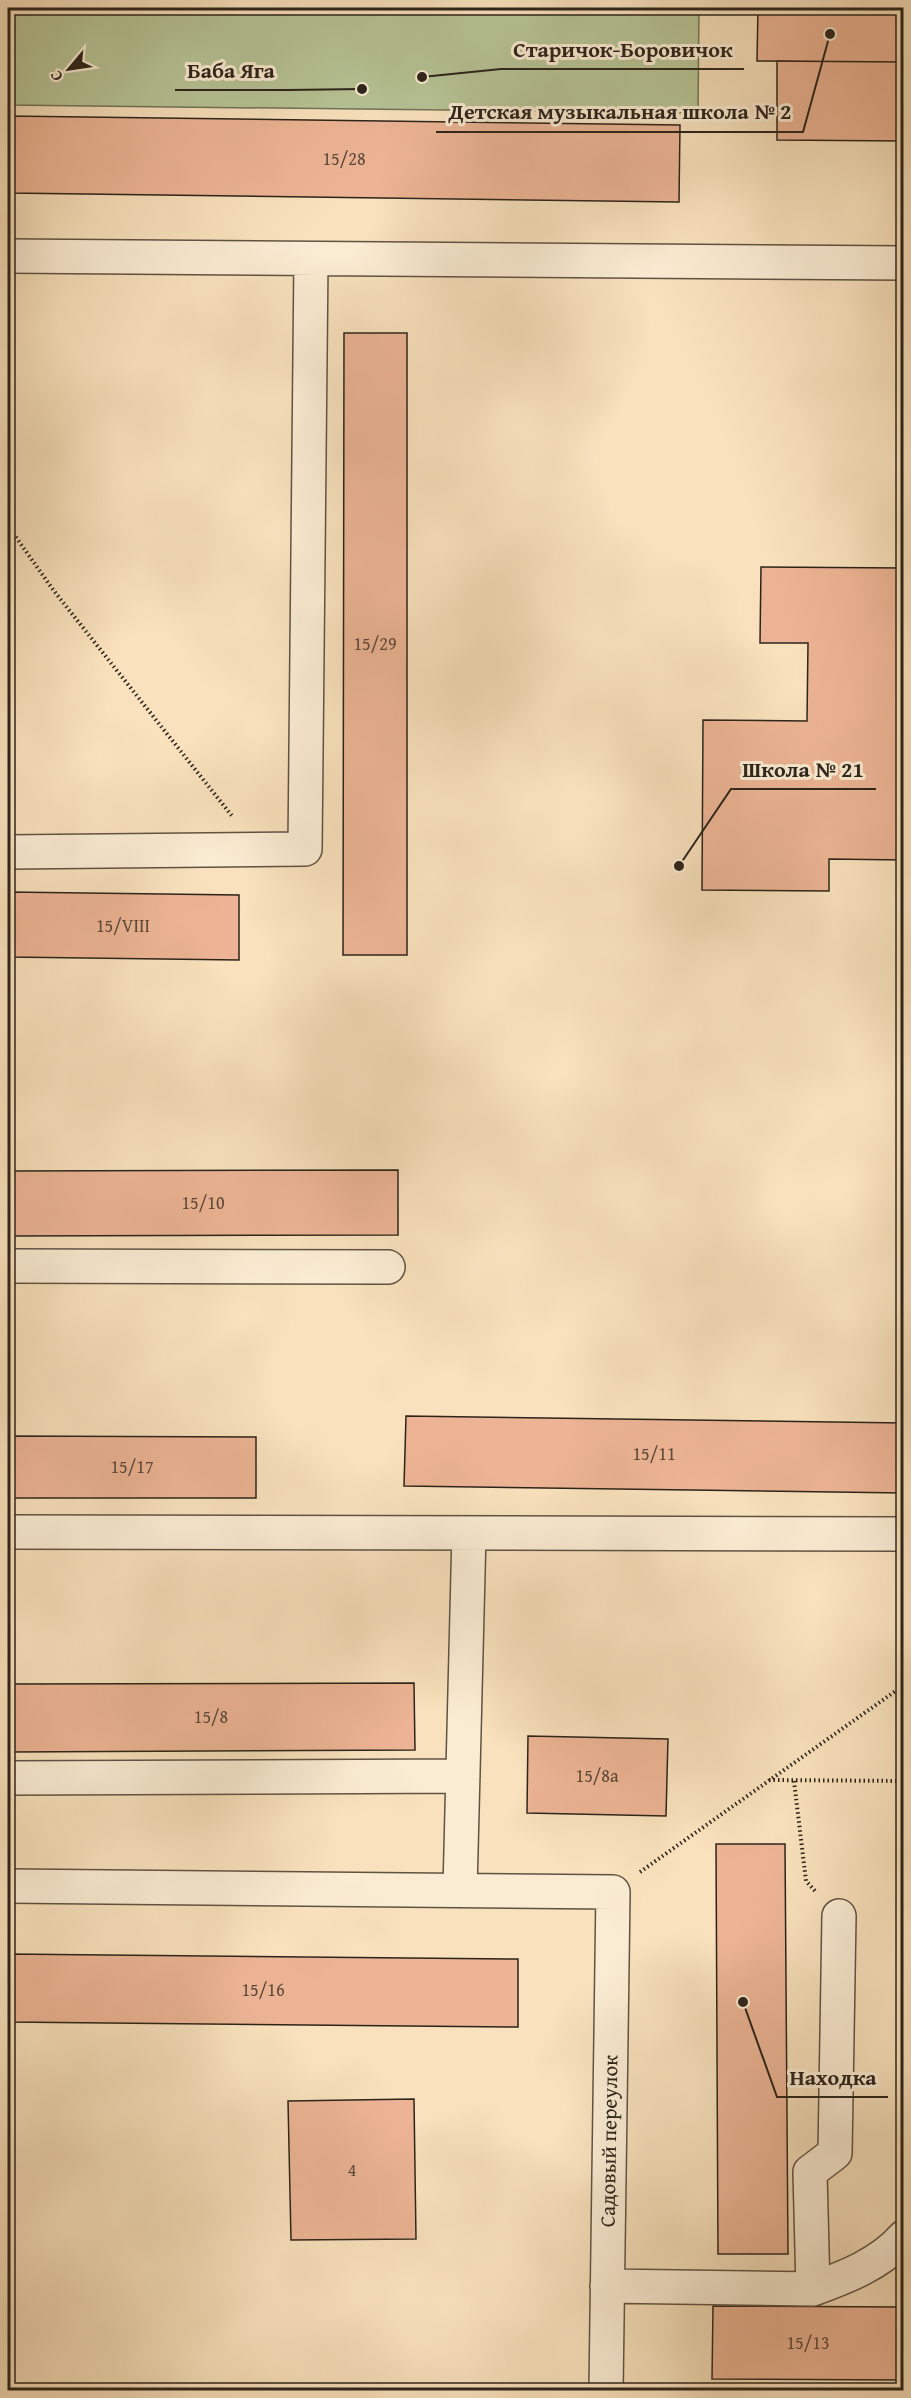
<svg xmlns="http://www.w3.org/2000/svg" width="911" height="2398" viewBox="0 0 911 2398" font-family="'Gentium Book Plus',serif">
  <style>
    .green { fill: #b6c496; stroke: #717458; stroke-width: 1.5 }
    .building { fill: #ecb494; stroke: #2c241b; stroke-width: 1.5 }
    .lines { fill: none; stroke-linecap: round; stroke-linejoin: round }
    .minor-casing { stroke: #5f5343; stroke-width: 36 }
    .path { stroke: #2c241b; stroke-width: 4; stroke-dasharray: 1.5 3; stroke-linecap: butt }
    .minor { stroke: #faecd3; stroke-width: 33 }
    .labels { text-anchor: middle; stroke-width: 6; stroke-linejoin: round; paint-order: stroke }
    .number-label { font-size: 18px; fill: #5c4839 }
    .street-label { font-size: 21px; fill: #2c241b; stroke: #faecd3 }
    .leader { fill: none; stroke: #2c241b; stroke-width: 2 }
    .callout-dot { fill: #2c241b; stroke: #faecd3; stroke-width: 2 }
    .callout-label { font-size: 22px; text-anchor: middle; font-weight: bold; fill: #2c241b; stroke: #faecd3; stroke-width: 6; stroke-linejoin: round; paint-order: stroke }
  </style>
  <rect width="100%" height="100%" fill="#f8e1bc"/>
  <filter id="stains"><feTurbulence type="fractalNoise" baseFrequency=".00333" numOctaves="4"/><feColorMatrix values="0 0 0 0 .2 0 0 0 0 .09 0 0 0 0 .02 0 0 0 .5 -.17"/></filter>
  <radialGradient id="worn" r=".72"><stop offset=".6" stop-color="#630" stop-opacity="0"/><stop offset="1" stop-color="#630" stop-opacity=".3"/></radialGradient>
  <path class="green" d="M8,8h691l-1,105 -690,-8z"/>
  <path class="building" d="M758,8h146v54l-147,-1z
    M777,61l127,1v79l-127,-1z
    M8,116l672,9 -1,77 -671,-9z
    M344,333h63v622h-64z
    M761,567l143,1v292l-75,-1v32l-127,-1 1,-170 104,1 1,-78h-48z
    M8,892l231,3v65l-231,-3z
    M398,1170v65l-390,1v-65z
    M406,1416l498,7v70l-500,-7z
    M8,1436l248,1v61h-248z
    M414,1683l1,67 -407,2v-68z
    M528,1736l140,3 -2,77 -139,-3z
    M716,1844h69l3,410h-70z
    M8,1954l510,5v68l-510,-5z
    M414,2099l2,140 -125,1 -3,-139z
    M713,2306l191,1v73l-192,-1z"/>
  <g class="lines">
    <defs>
      <path id="minor" d="M8,256l896,7
        M8,852l297,-3 6,-590
        M8,1266l380,1
        M8,1532l896,2
        M8,1778l455,-2
        M8,1886l605,6 -7,498
        M460,1890l9,-357
        M607,2286l206,3 -3,-117 25,-19 4,-237
        M813,2289c33,-12 67,-25 91,-52"/>
    </defs>
    <use href="#minor" class="minor-casing"/>
    <path class="path" d="M8,526l46,65 178,225
      M769,1780l135,1
      M794,1781l12,100 10,11
      M640,1872l264,-187"/>
    <use href="#minor" class="minor"/>
  </g>
  <g class="labels">
    <g class="number-label">
      <text x="344" y="165">15/28</text>
      <text x="375" y="650">15/29</text>
      <text x="123" y="932">15/VIII</text>
      <text x="203" y="1209">15/10</text>
      <text x="654" y="1460">15/11</text>
      <text x="132" y="1473">15/17</text>
      <text x="211" y="1723">15/8</text>
      <text x="597" y="1782">15/8а</text>
      <text x="263" y="1996">15/16</text>
      <text x="352" y="2176">4</text>
      <text x="808" y="2349">15/13</text>
    </g>
    <g class="street-label">
      <text transform="translate(609 2141) rotate(-89)" y="7">Садовый переулок</text>
    </g>
  </g>
  <path class="leader" d="M422 77L501 69H744M362 89L287 90H175M830 34L803 132H436M679 866L731 789H876M743 2002L777 2097H888"/>
  <g class="callout-dot">
    <circle cx="422" cy="77" r="6"/>
    <circle cx="362" cy="89" r="6"/>
    <circle cx="830" cy="34" r="6"/>
    <circle cx="679" cy="866" r="6"/>
    <circle cx="743" cy="2002" r="6"/>
  </g>
  <g class="callout-label">
    <text x="623" y="57">Старичок-Боровичок</text>
    <text x="231" y="78">Баба Яга</text>
    <text x="620" y="119">Детская музыкальная школа № 2</text>
    <text x="803" y="777">Школа № 21</text>
    <text x="833" y="2085">Находка</text>
  </g>
  <rect width="911" height="2398" fill="none" stroke="#f8e1bc" stroke-width="30"/>
  <rect x="9" y="9" width="893" height="2380" fill="none" stroke="#2c241b" stroke-width="3"/>
  <rect x="15" y="15" width="881" height="2368" fill="none" stroke="#2c241b" stroke-width="1.5"/>
  <g transform="translate(69 69) rotate(241)" stroke="#faecd3" stroke-width="4.5" paint-order="stroke">
  <path d="M0-4.5L10 22L0 15L-10 22Z" fill="#2c241b"/>
  <text y="-9" font-size="16" font-weight="bold" text-anchor="middle" fill="#2c241b">С</text>
  </g>
  <rect width="100%" height="100%" filter="url(#stains)"/>
  <rect width="100%" height="100%" fill="url(#worn)"/>
</svg>
